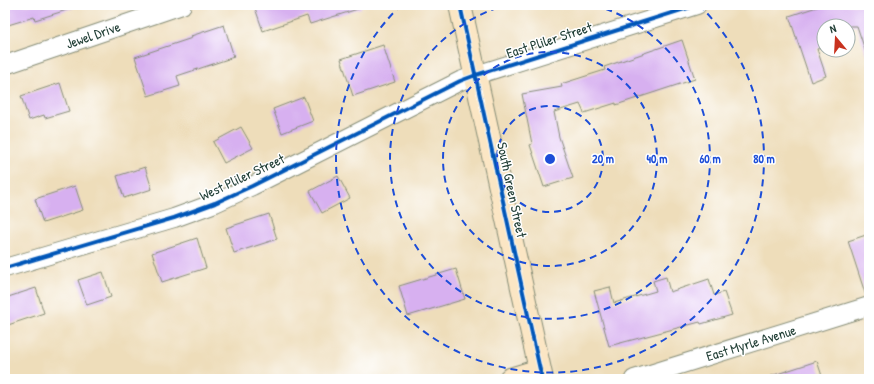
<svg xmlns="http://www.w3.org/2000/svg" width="874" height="384" viewBox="0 0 874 384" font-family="'Patrick Hand',sans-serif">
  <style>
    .building { fill: #d7b0f0 }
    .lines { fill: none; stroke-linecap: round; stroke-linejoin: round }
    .street-casing { stroke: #868d77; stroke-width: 20 }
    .secondary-casing { stroke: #868d77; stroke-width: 24 }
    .street { stroke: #fff; stroke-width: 18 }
    .secondary { stroke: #fbe6c4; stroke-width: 22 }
    .cycleway-casing { stroke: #fff; stroke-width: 6 }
    .cycleway { stroke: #0057b8; stroke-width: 4 }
    .ring { fill: none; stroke: #1d4ed8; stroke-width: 2; stroke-dasharray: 7 5 }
    .labels { text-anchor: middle; stroke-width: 3; stroke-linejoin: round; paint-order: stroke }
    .street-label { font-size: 14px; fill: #1f3d34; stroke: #fff }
    .centre { fill: #1d4ed8; stroke: #fff; stroke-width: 2 }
    .ring-label { font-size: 12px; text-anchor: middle; font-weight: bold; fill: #1d4ed8; stroke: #fff; stroke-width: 3; stroke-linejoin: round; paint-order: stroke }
  </style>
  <rect width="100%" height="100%" fill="#fff"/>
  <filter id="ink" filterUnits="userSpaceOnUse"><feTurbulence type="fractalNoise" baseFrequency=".025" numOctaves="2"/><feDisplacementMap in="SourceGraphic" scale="8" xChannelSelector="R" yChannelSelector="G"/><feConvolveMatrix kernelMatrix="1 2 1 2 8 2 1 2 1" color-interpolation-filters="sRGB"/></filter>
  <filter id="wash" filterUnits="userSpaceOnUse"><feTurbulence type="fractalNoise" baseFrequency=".012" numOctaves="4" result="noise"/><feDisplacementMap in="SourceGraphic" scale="16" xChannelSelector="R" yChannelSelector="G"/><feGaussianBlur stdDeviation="0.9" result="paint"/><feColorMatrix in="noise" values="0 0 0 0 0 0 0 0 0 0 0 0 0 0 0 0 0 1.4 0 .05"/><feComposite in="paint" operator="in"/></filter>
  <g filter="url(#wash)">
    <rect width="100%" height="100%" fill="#eeddba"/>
    <g id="blocks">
      <path class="building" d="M5,5h67l1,3 -38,12 -1,-3 -29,9z
        M263,5h98v3l-51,16 -3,-8 -44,15 -8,-23z
        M823,5h46v47l-3,1 -9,-27h-33v20l-7,3 9,27 -15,6 -22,-66z
        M224,25l10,32 -57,19 3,10 -32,10 -13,-39 57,-19 -1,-2z
        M682,40l13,39 -79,26v-2l-32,10 -4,-9 -26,8 5,25 14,41 -29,9 -14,-42 2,-1 -10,-50 40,-7 -1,-3 44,-14 -1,-3z
        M383,45l12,37 -42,14 -12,-37z
        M60,83l9,28 -24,7 -1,-3 -15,5 -8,-24z
        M304,97l9,24 -31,12 -9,-24z
        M241,127l12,21 -29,15 -11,-21z
        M145,167l7,22 -28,9 -7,-22z
        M338,176l12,22 -28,15 -12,-22z
        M75,186l8,24 -40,13 -8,-24z
        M269,214l8,25 -43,14 -8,-25z
        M869,234v62h-3l-18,-55z
        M197,238l9,30 -44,14 -10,-29z
        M456,269l9,30 -57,17 -9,-30z
        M103,272l8,25 -24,8 -9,-25z
        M666,277l4,15 39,-13 5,16 10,-3 8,23 -31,9 -1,-2 -91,24 -15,-55 16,-4 4,16 42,-12 -3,-10z
        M36,288l8,25 -39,13v-28z
        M817,361l6,18h-51l-1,-3z"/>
    </g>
  </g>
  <g filter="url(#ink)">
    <use href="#blocks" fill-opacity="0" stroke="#868d77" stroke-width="1"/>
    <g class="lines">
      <defs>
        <path id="street" d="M5,65l177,-60
          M5,268l169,-50 41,-15 37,-17 208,-105 16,-6 221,-70
          M634,379l235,-73"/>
        <path id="secondary" d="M460,5l82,374
          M510,379l30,-9"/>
      </defs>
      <use href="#street" class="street-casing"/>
      <use href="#secondary" class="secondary-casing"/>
      <use href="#street" class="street"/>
      <use href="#secondary" class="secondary"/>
      <defs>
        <path id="cycleway" d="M460,5l82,374
          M5,268l169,-50 41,-15 37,-17 208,-105 16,-6 221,-70"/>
      </defs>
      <use href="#cycleway" class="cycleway-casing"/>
      <use href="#cycleway" class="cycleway"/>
    </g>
  </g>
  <g class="ring">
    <circle cx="550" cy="159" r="53"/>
    <circle cx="550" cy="159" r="107"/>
    <path d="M594 5A160 160 0 1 1 506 5"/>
    <path d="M699 5A214 214 0 1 1 401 5"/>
  </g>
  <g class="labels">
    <g class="street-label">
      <text transform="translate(93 35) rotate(-19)" y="5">Jewel Drive</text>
      <text transform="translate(549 40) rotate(-18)" y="5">East Pliler Street</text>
      <text transform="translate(242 177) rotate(-25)" y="5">West Pliler Street</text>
      <text transform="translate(512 190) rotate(78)" y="5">South Green Street</text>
      <text transform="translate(751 343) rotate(-17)" y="5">East Myrle Avenue</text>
    </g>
  </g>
  <circle cx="550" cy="159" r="6" class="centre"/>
  <g class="ring-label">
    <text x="603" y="163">20 m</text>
    <text x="657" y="163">40 m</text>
    <text x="710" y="163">60 m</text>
    <text x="764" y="163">80 m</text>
  </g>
  <rect width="874" height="384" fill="none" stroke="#fff" stroke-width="20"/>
  <g transform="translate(836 38) rotate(342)"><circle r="19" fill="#ffffff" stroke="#a5b1ae"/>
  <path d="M0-3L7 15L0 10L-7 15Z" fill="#c8321e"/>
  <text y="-6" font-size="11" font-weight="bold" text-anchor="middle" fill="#1f3d34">N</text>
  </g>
</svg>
